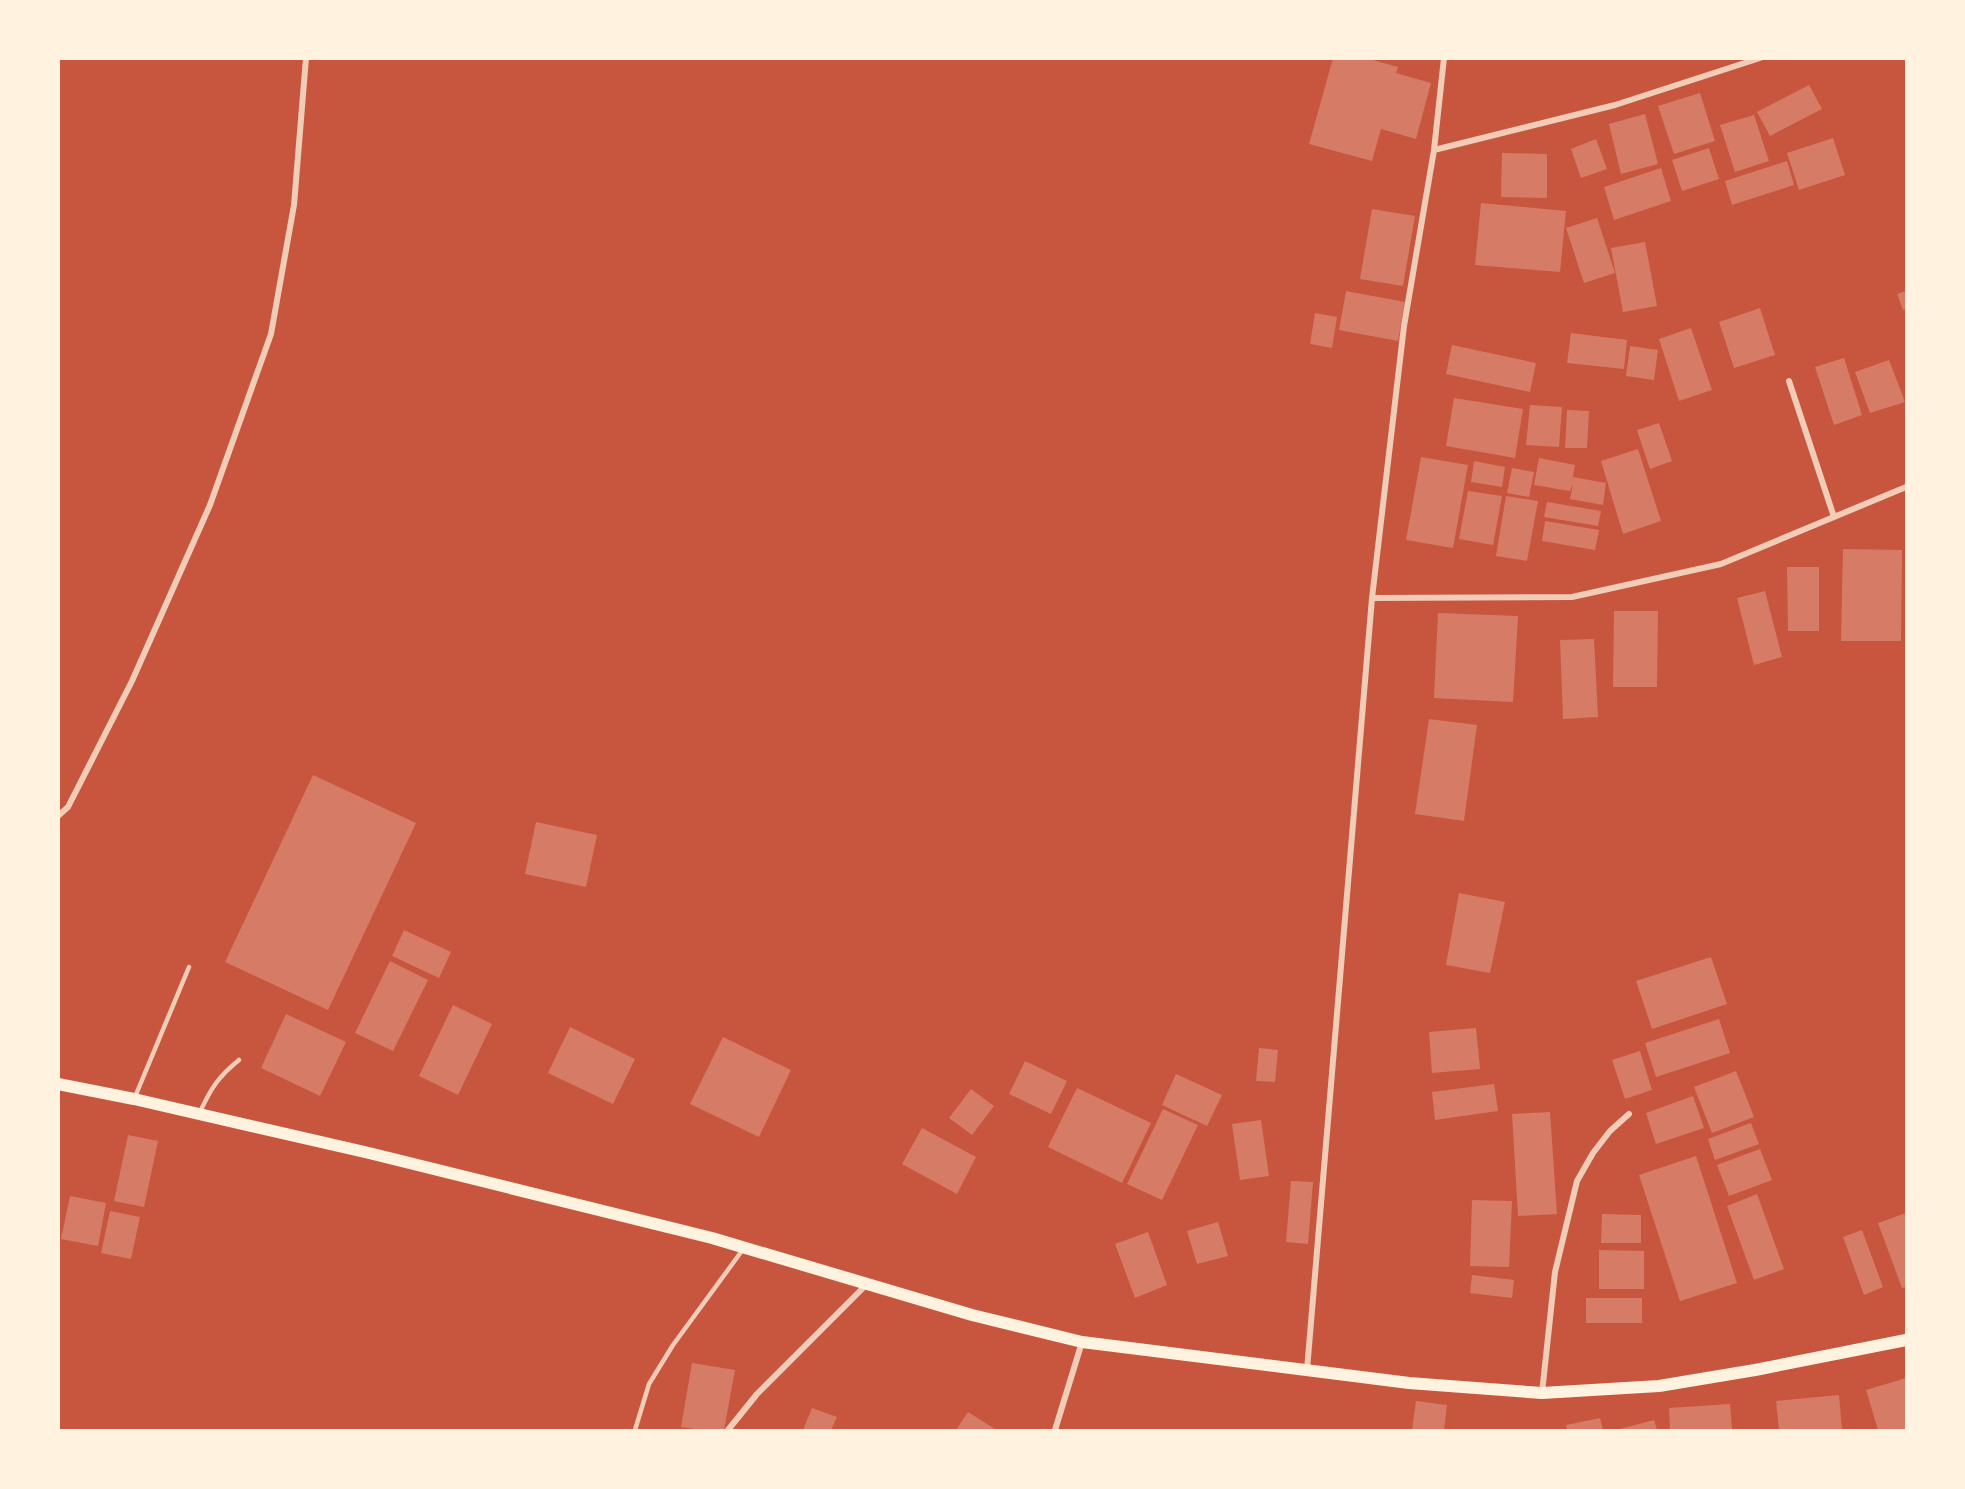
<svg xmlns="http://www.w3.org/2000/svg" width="1965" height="1489" viewBox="0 0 1965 1489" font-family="'Work Sans',sans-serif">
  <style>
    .building { fill: #d67c66 }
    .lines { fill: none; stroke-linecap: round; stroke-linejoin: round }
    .service { stroke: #f1ccb7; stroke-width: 4.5 }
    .minor { stroke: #f1ccb7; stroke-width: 6 }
    .secondary { stroke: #fff3e0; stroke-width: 12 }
  </style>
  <rect width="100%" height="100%" fill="#c8553d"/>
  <path class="building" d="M1333,58h33l32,9 -2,6 35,10 -15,56 -35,-10 -9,32 -63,-17z
    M1809,85l13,24 -52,27 -13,-24z
    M1700,93l15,48 -41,13 -16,-48z
    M1645,114l13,50 -37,10 -12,-50z
    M1754,115l15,46 -34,11 -15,-47z
    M1833,138l12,37 -46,15 -12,-37z
    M1596,139l11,30 -26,9 -10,-29z
    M1709,148l10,31 -37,12 -10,-31z
    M1502,153l45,1v44l-46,-1z
    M1787,161l7,24 -62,20 -7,-24z
    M1661,168l10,33 -57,19 -10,-33z
    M1481,203l85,8 -6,61 -85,-7z
    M1372,209l43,7 -12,70 -43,-7z
    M1597,218l18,55 -31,10 -18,-55z
    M1645,242l12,64 -34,6 -12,-64z
    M1346,291l59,11 -7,39 -59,-11z
    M1906,291v18l-3,1 -6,-16z
    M1760,308l15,47 -41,13 -15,-46z
    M1315,313l22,4 -5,31 -22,-4z
    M1691,328l21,62 -33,11 -20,-62z
    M1571,333l56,7 -3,29 -57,-6z
    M1452,345l84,18 -6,29 -84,-18z
    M1630,346l28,4 -4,30 -28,-4z
    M1844,358l18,57 -28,10 -19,-58z
    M1889,360l16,42 -35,11 -15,-41z
    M1454,398l69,11 -8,49 -69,-12z
    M1530,405l32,2 -3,40 -33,-2z
    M1567,410l22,1 -2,37h-22z
    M1659,423l13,38 -22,8 -13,-39z
    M1638,449l23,72 -38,13 -22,-73z
    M1421,457l47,8 -15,83 -47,-8z
    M1539,458l36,7 -2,12 33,6 -3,22 -33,-6 3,-15 -3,7 -36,-6z
    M1474,461l31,6 -3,20 -31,-5z
    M1512,468l22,4 -5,25 -22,-4z
    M1468,491l34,5 -9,49 -34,-6z
    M1506,496l32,5 -11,60 -31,-5z
    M1547,502l54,9 -3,15 -54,-9z
    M1545,521l54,9 -4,20 -53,-9z
    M1843,549l59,1 -1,91h-60z
    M1787,567h32v64h-31z
    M1765,591l17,66 -28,8 -17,-67z
    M1614,611h44l-1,76h-44z
    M1438,613l80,3 -5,86 -79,-4z
    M1594,639l4,78 -35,2 -3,-79z
    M1429,719l48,6 -13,96 -49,-7z
    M313,775l103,48 -88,187 -103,-48z
    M536,822l61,13 -11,52 -61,-13z
    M1459,893l46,9 -15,71 -44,-8z
    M404,930l47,22 -12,26 -47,-22z
    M1711,957l16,47 -75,25 -16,-48z
    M390,961l38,19 -35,71 -38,-18z
    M453,1005l39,19 -34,71 -39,-19z
    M286,1014l60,28 -26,54 -59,-28z
    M1719,1019l11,34 -74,24 -11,-34z
    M570,1027l65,32 -22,45 -65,-31z
    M1476,1028l4,41 -48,4 -3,-41z
    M723,1037l68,33 -32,67 -69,-33z
    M1259,1048l19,2 -3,32 -19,-1z
    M1640,1051l12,39 -27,9 -13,-39z
    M1025,1061l42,20 -16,33 -42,-20z
    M1736,1071l18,46 -42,16 -18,-46z
    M1176,1074l46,21 -15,31 -45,-21z
    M1494,1084l4,27 -63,9 -3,-28z
    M1077,1088l74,35 -29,60 -74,-36z
    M971,1089l23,17 -22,29 -23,-17z
    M1693,1096l11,32 -48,16 -10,-31z
    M1163,1109l35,16 -36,75 -35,-16z
    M1550,1112l7,102 -39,2 -6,-102z
    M1261,1120l8,56 -29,4 -8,-56z
    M1751,1123l8,21 -44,16 -7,-21z
    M922,1128l54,29 -19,37 -55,-30z
    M128,1135l30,6 -14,66 -30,-6z
    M1760,1149l12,31 -43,16 -12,-31z
    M1696,1156l41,127 -57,18 -41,-126z
    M1291,1181l22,1 -5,62 -22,-2z
    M1757,1194l27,75 -30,11 -27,-74z
    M70,1196l36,7 -8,43 -37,-7z
    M1472,1200l40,1 -3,66 -39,-1z
    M110,1211l30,6 -9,42 -30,-6z
    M1906,1213v74l-4,1 -24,-65z
    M1602,1214l39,1v28h-40z
    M1218,1222l10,34 -31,8 -10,-33z
    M1862,1230l21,57 -19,8 -21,-58z
    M1148,1232l19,53 -32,13 -20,-54z
    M1599,1250l45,1v38h-45z
    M1472,1275l42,5 -2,18 -42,-5z
    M1586,1298h56v25h-56z
    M692,1363l43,7 -11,60h-21l-22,-3z
    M1906,1378v52h-28l-12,-40z
    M1839,1395l3,35h-63l-3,-29z
    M1416,1401l31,4 -3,25h-32z
    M1730,1404l2,26h-62l-1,-22z
    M812,1408l25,9 -6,13h-28z
    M968,1412l27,17 -1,1h-38z
    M1600,1418l3,12h-36l-1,-5z
    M1654,1420l3,10h-41z"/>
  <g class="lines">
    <path class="service" d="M135,1097l54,-130
      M200,1112c11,-24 19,-36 39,-52
      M635,1430l14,-46 24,-39 71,-97"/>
    <path class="minor" d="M1434,150l181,-45 145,-47
      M1789,381l45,136
      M1372,598l200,-1 149,-33 185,-77
      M58,816l10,-9 64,-126 78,-176 61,-171 23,-129 12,-147
      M1307,1370l65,-772 32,-272 30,-176 10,-92
      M1542,1393l13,-121 22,-91 16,-28 17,-22 19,-17
      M728,1430l29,-36 109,-109
      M1055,1430l27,-88"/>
    <path class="secondary" d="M58,1084l76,15 235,54 343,85 260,77 110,27 327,41 133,10 117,-7 96,-16 151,-30"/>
  </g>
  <rect width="1965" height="1489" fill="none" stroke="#fff3e0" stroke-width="120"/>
</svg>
